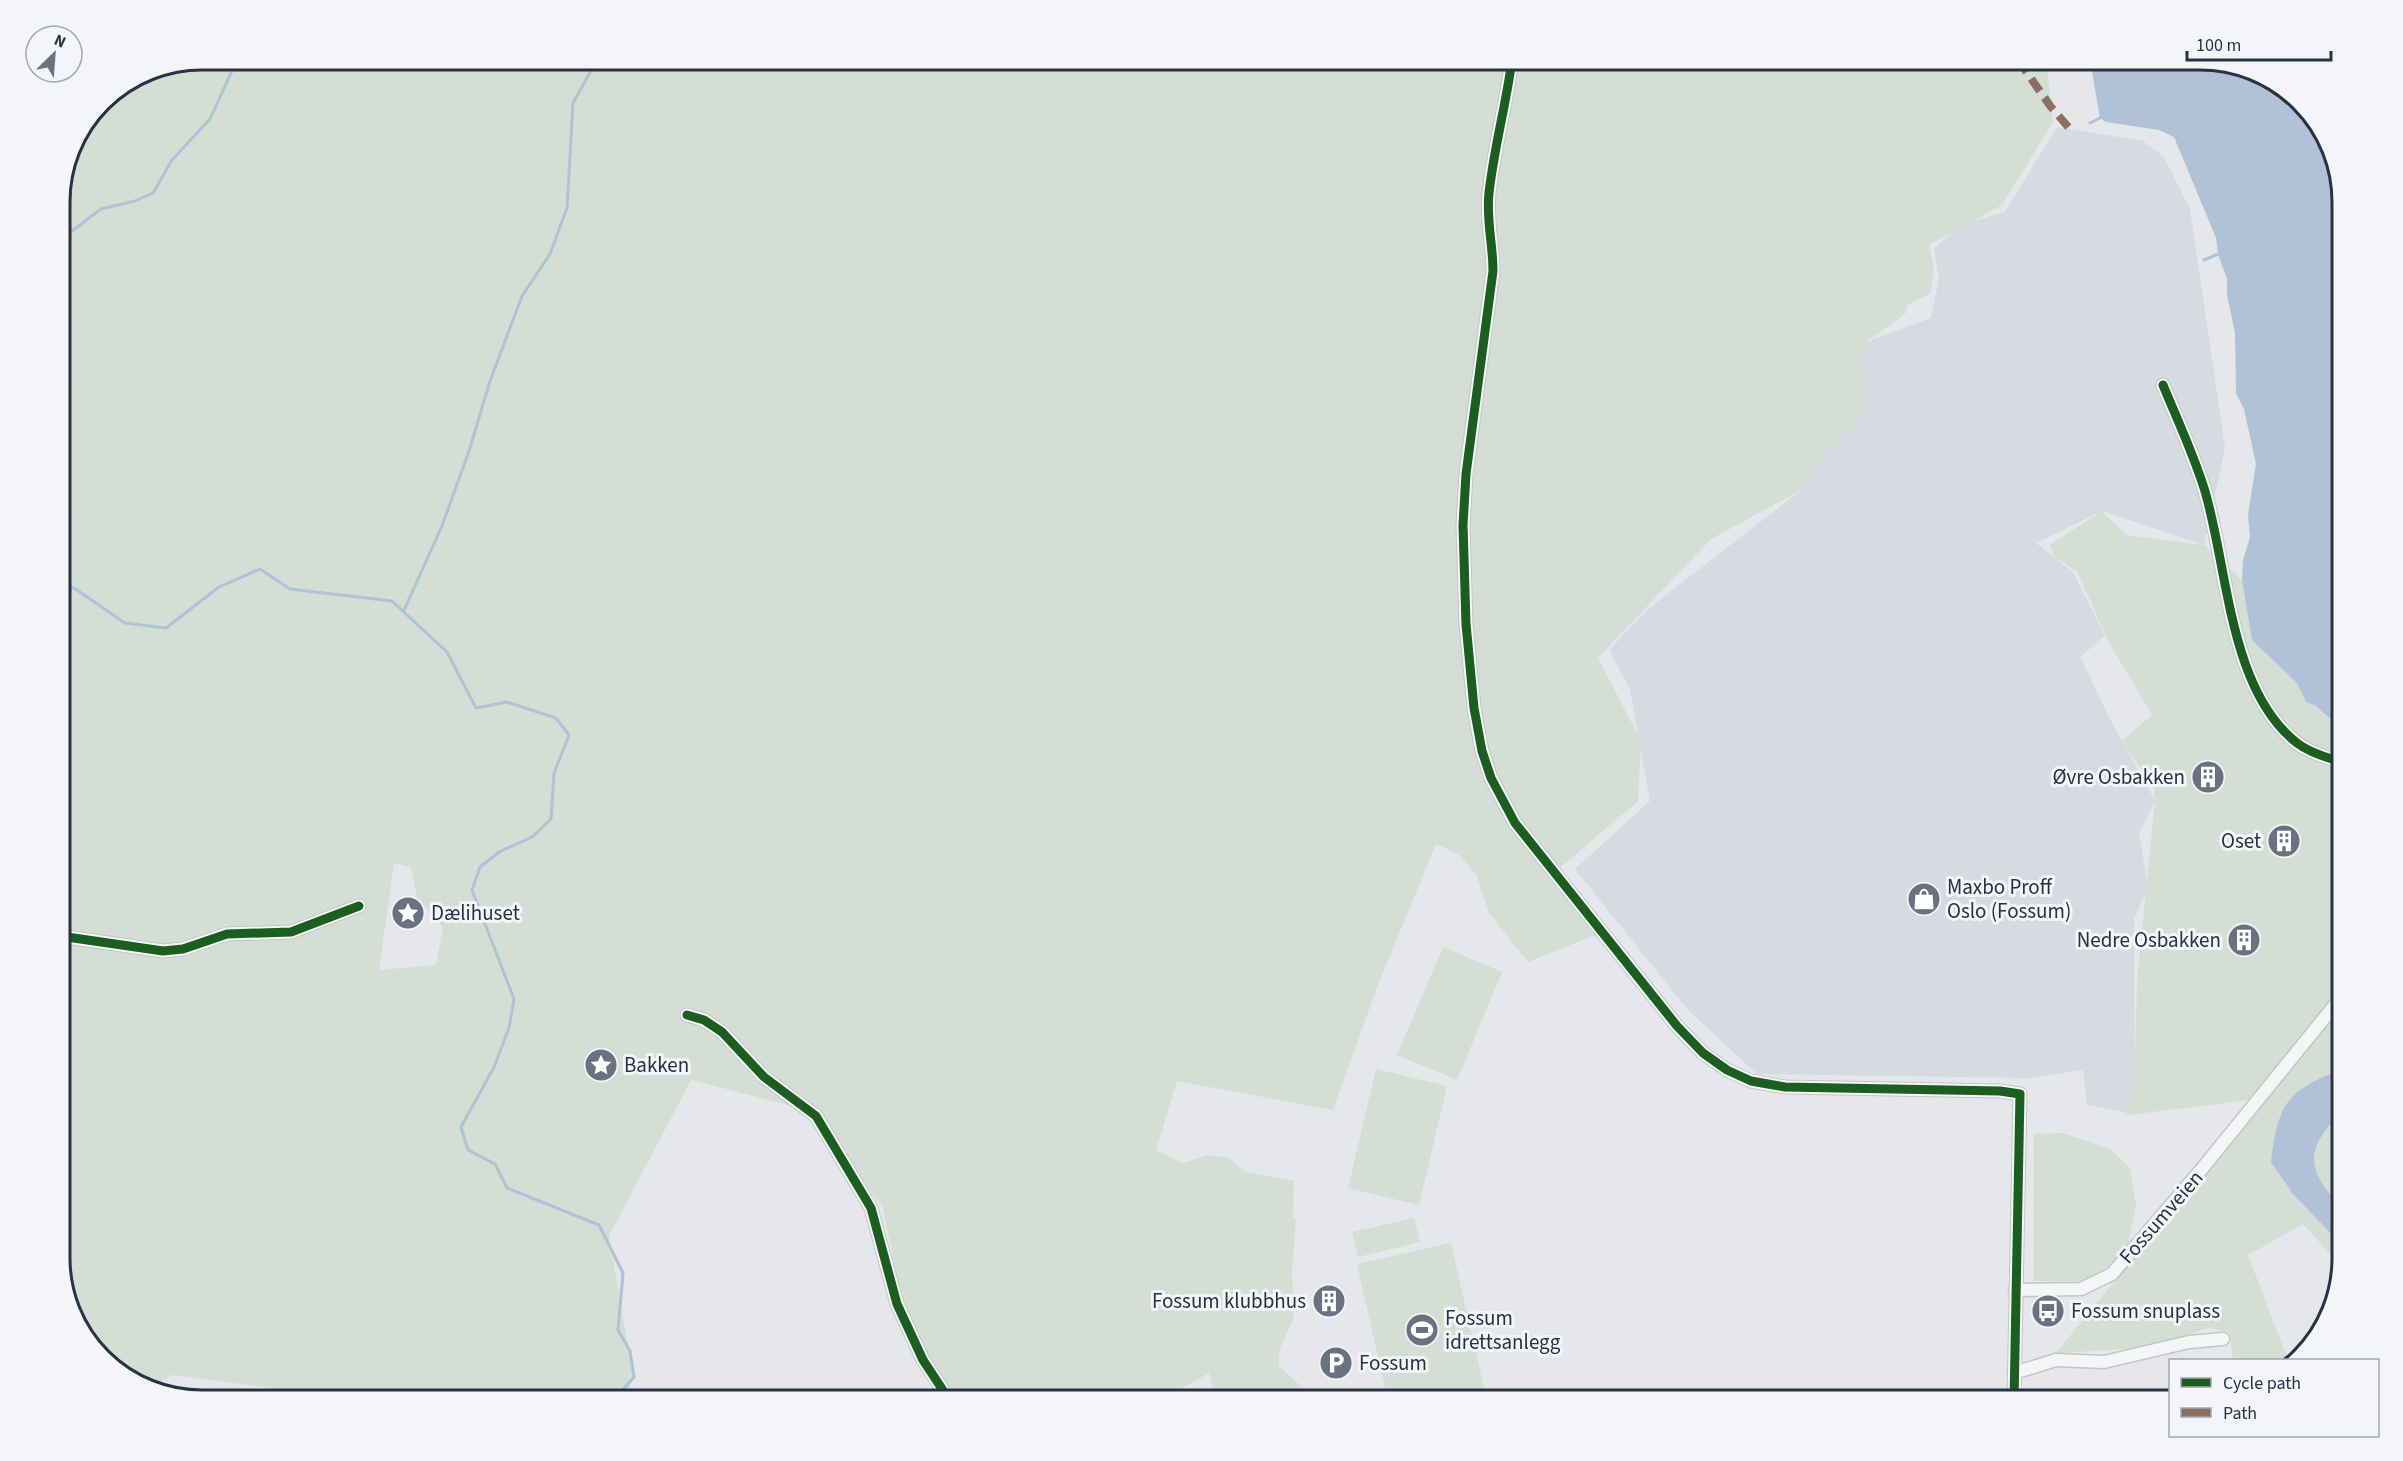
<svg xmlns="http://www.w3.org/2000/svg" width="2403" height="1461" viewBox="0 0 2403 1461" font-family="'Source Sans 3',sans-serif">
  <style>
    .built { fill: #d6dae1 }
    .green { fill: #d4ded5; fill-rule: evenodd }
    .water { fill: #b0c2d8 }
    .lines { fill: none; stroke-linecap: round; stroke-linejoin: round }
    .stream { stroke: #b0c2d8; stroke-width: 3 }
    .minor-casing { stroke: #c3c5c8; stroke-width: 15 }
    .minor { stroke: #f4f5f7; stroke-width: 12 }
    .quiet { stroke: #8d6e63; stroke-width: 8; stroke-dasharray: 15 8; stroke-linecap: butt }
    .cycleway-casing { stroke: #f3f5f9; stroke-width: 13 }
    .cycleway { stroke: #1b5e20; stroke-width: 9 }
    .labels { text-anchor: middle; stroke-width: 6; stroke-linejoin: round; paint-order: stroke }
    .poi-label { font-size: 21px; fill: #283247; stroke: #f3f5f9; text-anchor: start }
    .street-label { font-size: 21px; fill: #283247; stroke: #f3f5f9 }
    .rim { fill: none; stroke: #283247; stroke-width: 3 }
  </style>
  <rect width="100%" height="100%" fill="#e5e7ea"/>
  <path class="built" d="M2057,127l86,14 21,16 26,52 35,239 -21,97 -102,-34 -66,32 37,29 32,64 -25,21 30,62 45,82 -16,32 9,55 -14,30 1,147 -7,50 -3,-3 -38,-7 -4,-35 -54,8 -272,-4 -69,-64 -113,-141 75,-68 -20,-112 -21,-39 39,-41 156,-121 8,-22 52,-53 -2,-53 4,-18 65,-24 8,-39 -5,-30 25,-24 46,-13z"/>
  <path class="green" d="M203,60h1843l7,62 -51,83 -73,40 5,21 -3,27 -24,12 -2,9 -39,28 -4,18 2,53 -52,53 -7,22 -94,51 -113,119 43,83 -3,60 -83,71 45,61 -72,29 -39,-49 -13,-39 -18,-20 -22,-10 -59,143 -44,123 -156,-29 -21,69 27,13 25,-8 21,3 16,14 49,9 -1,37 3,1 -4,53 2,45 -15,33v16l38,35h-101l-7,-28 -50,28h-203l-50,-80 -23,-113 -72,-97 -120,-31 -82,156 24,139 -6,26h-256l-199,-26 -20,12 -21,-5 -52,-52 -19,-63v-1073l11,-46 31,-46 46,-31zM394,863l17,4 6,31 26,30 -7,37 -57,5z
    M2102,511l24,24 78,10 38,35 10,60 45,43 9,19 9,3 28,25v529l-2,7 -38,-42 -55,31 40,105h-55l-3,-27 -21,-5 -59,20 -94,5 138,-169 63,-85 -129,16 7,-50 2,-83 18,-181 -1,-13 -32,-47 30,-26 -44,-74 -31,-70 -22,-14 -5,-12z
    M1443,947l59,25 -45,108 -60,-25z
    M1376,1069l71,17 -28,119 -71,-17z
    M2063,1133l47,16 20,19 6,37 -9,43 -21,20 -24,13h-48v-147z
    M1414,1218l6,24 -62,15 -6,-25z
    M1451,1243l35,154 -19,4h-79l-31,-137z"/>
  <path class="water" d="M2090,60h110l72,19 52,52 19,63v536l-28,-25 -9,-3 -9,-19 -45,-43 -10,-60 1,-20 7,-23 -2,-22 8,-51 -12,-55 -8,-16 -1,-60 -8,-38v-16l-9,-25 -2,-16 -42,-101 -15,-7 -53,-8 -6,-4z
    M2343,1069v33l-7,4c-2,17 -4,15 -13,28 -21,29 -1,53 20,74v38l-50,-52 -22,-32c7,-59 16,-72 72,-93z"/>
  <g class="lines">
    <path class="stream" d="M2090,123l10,-5
      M60,240l41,-31 34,-8 18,-8 19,-33 38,-41 27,-59
      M2204,260l14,-6
      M60,590l14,-2 51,35 41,5 53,-41 41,-18 30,20 102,12 55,51 29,56 31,-6 49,16 13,17 -15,38 -3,46 -19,18 -33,15 -19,15 -8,23 42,109 -5,29 -15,39 -33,60 7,23 27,14 12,24 92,37 24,48 -5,57 12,21 4,26 -21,24
      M404,610l38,-84 27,-75 21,-70 32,-85 28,-42 17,-46 6,-105 24,-43"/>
    <defs>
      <path id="minor" d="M1512,60c-6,45 -18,88 -23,133 -3,27 4,51 4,78l-27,203 -3,51 3,99 8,84 8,43 9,27 24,45 162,203 26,27 24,17 24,11 34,6 215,4 20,3 -6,307
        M2163,385c14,34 30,68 41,103 24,77 24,201 93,255 13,10 30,15 46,19
        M60,936l103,15 20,-2 44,-15 64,-2 68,-26
        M687,1015l17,5 18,12 42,45 52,39 55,92 26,96 26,56 27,41
        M2015,1290l66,-1 31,-15 89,-104 142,-175
        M2014,1373l42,-13 48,2 85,-20 34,-3"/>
    </defs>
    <use href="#minor" class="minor-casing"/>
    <use href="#minor" class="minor"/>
    <path class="quiet" d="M2018,60l33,47 19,22"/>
    <defs>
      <path id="cycleway" d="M1512,60c-6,45 -18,88 -23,133 -3,27 4,51 4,78l-27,203 -3,51 3,99 8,84 8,43 9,27 24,45 162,203 26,27 24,17 24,11 34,6 215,4 20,3 -6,307
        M2163,385c14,34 30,68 41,103 24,77 24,201 93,255 13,10 30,15 46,19
        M60,936l103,15 20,-2 44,-15 64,-2 68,-26
        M687,1015l17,5 18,12 42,45 52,39 55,92 26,96 26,56 27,41"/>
    </defs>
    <use href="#cycleway" class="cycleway-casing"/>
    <use href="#cycleway" class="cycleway"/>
  </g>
  <defs>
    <symbol id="building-disc" viewBox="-11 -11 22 22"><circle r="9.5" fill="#6a7180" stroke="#f3f5f9"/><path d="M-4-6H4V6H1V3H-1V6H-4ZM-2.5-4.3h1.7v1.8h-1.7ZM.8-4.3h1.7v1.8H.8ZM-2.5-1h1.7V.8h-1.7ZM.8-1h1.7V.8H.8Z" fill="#fff"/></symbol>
    <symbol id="shop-disc" viewBox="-11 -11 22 22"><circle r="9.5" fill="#6a7180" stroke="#f3f5f9"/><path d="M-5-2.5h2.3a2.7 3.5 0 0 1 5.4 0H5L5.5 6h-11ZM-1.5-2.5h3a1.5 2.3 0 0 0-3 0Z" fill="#fff"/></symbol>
    <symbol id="sight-disc" viewBox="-11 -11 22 22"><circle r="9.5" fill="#6a7180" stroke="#f3f5f9"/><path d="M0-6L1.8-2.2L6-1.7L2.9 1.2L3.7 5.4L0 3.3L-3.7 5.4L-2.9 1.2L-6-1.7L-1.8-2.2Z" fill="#fff"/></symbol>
    <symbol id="bus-disc" viewBox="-11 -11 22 22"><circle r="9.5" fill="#6a7180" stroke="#f3f5f9"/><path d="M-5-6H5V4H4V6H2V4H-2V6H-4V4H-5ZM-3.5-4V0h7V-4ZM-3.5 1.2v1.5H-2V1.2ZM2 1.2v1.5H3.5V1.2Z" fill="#fff"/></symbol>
    <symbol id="stadium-disc" viewBox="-11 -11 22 22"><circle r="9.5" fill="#6a7180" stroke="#f3f5f9"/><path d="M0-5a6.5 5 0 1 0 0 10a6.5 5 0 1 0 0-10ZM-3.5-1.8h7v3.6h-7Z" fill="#fff"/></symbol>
    <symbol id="parking-disc" viewBox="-11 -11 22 22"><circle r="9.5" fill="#6a7180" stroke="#f3f5f9"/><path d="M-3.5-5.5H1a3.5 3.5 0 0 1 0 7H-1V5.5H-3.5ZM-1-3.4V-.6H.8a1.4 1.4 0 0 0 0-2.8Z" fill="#fff"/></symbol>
  </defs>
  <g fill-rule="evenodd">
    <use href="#building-disc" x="2189" y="758" width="38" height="38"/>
    <use href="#building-disc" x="2265" y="822" width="38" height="38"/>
    <use href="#shop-disc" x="1905" y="880" width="38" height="38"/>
    <use href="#sight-disc" x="389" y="894" width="38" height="38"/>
    <use href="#building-disc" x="2225" y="921" width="38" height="38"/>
    <use href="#sight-disc" x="582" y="1046" width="38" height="38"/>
    <use href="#building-disc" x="1310" y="1282" width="38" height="38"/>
    <use href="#bus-disc" x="2029" y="1292" width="38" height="38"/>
    <use href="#stadium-disc" x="1403" y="1311" width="38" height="38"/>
    <use href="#parking-disc" x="1317" y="1344" width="38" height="38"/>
  </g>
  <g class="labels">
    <g class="poi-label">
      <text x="2185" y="784" text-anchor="end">Øvre Osbakken</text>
      <text x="2261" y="848" text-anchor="end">Oset</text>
      <text x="1947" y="894">Maxbo Proff<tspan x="1947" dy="24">Oslo (Fossum)</tspan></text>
      <text x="431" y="920">Dælihuset</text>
      <text x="2221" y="947" text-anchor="end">Nedre Osbakken</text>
      <text x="624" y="1072">Bakken</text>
      <text x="1306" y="1308" text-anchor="end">Fossum klubbhus</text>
      <text x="2071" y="1318">Fossum snuplass</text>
      <text x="1445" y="1325">Fossum<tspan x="1445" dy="24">idrettsanlegg</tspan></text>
      <text x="1359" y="1370">Fossum</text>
    </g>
    <g class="street-label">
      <text transform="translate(2161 1217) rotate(-49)" y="7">Fossumveien</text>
    </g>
  </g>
  <path d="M0 0H2403V1461H0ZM202 70H2200A132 132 0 0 1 2332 202V1258A132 132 0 0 1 2200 1390H202A132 132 0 0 1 70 1258V202A132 132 0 0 1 202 70Z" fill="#f3f5f9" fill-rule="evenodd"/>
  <path class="rim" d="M202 70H2200A132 132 0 0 1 2332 202V1258A132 132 0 0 1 2200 1390H202A132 132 0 0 1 70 1258V202A132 132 0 0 1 202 70Z"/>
  <rect x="2169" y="1359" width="210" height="78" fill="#f3f5f9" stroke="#a2a7b2" stroke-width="1.5"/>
  <rect x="2181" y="1378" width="30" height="9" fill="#1b5e20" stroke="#a2a7b2" stroke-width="1.5"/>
  <text x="2223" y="1389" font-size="18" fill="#283247">Cycle path</text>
  <rect x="2181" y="1408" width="30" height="9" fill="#8d6e63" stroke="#a2a7b2" stroke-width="1.5"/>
  <text x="2223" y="1419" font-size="18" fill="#283247">Path</text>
  <g transform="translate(54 54) rotate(25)"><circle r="28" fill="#f3f5f9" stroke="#a2a7b2" stroke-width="1.5"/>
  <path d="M0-4.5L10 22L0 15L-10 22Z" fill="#6a7180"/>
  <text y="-9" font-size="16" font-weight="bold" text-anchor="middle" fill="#283247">N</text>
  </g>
  <path d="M2187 51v9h144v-9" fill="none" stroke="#283247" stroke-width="3"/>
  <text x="2196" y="51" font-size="18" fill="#283247" stroke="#f3f5f9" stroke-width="4.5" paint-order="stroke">100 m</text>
</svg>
